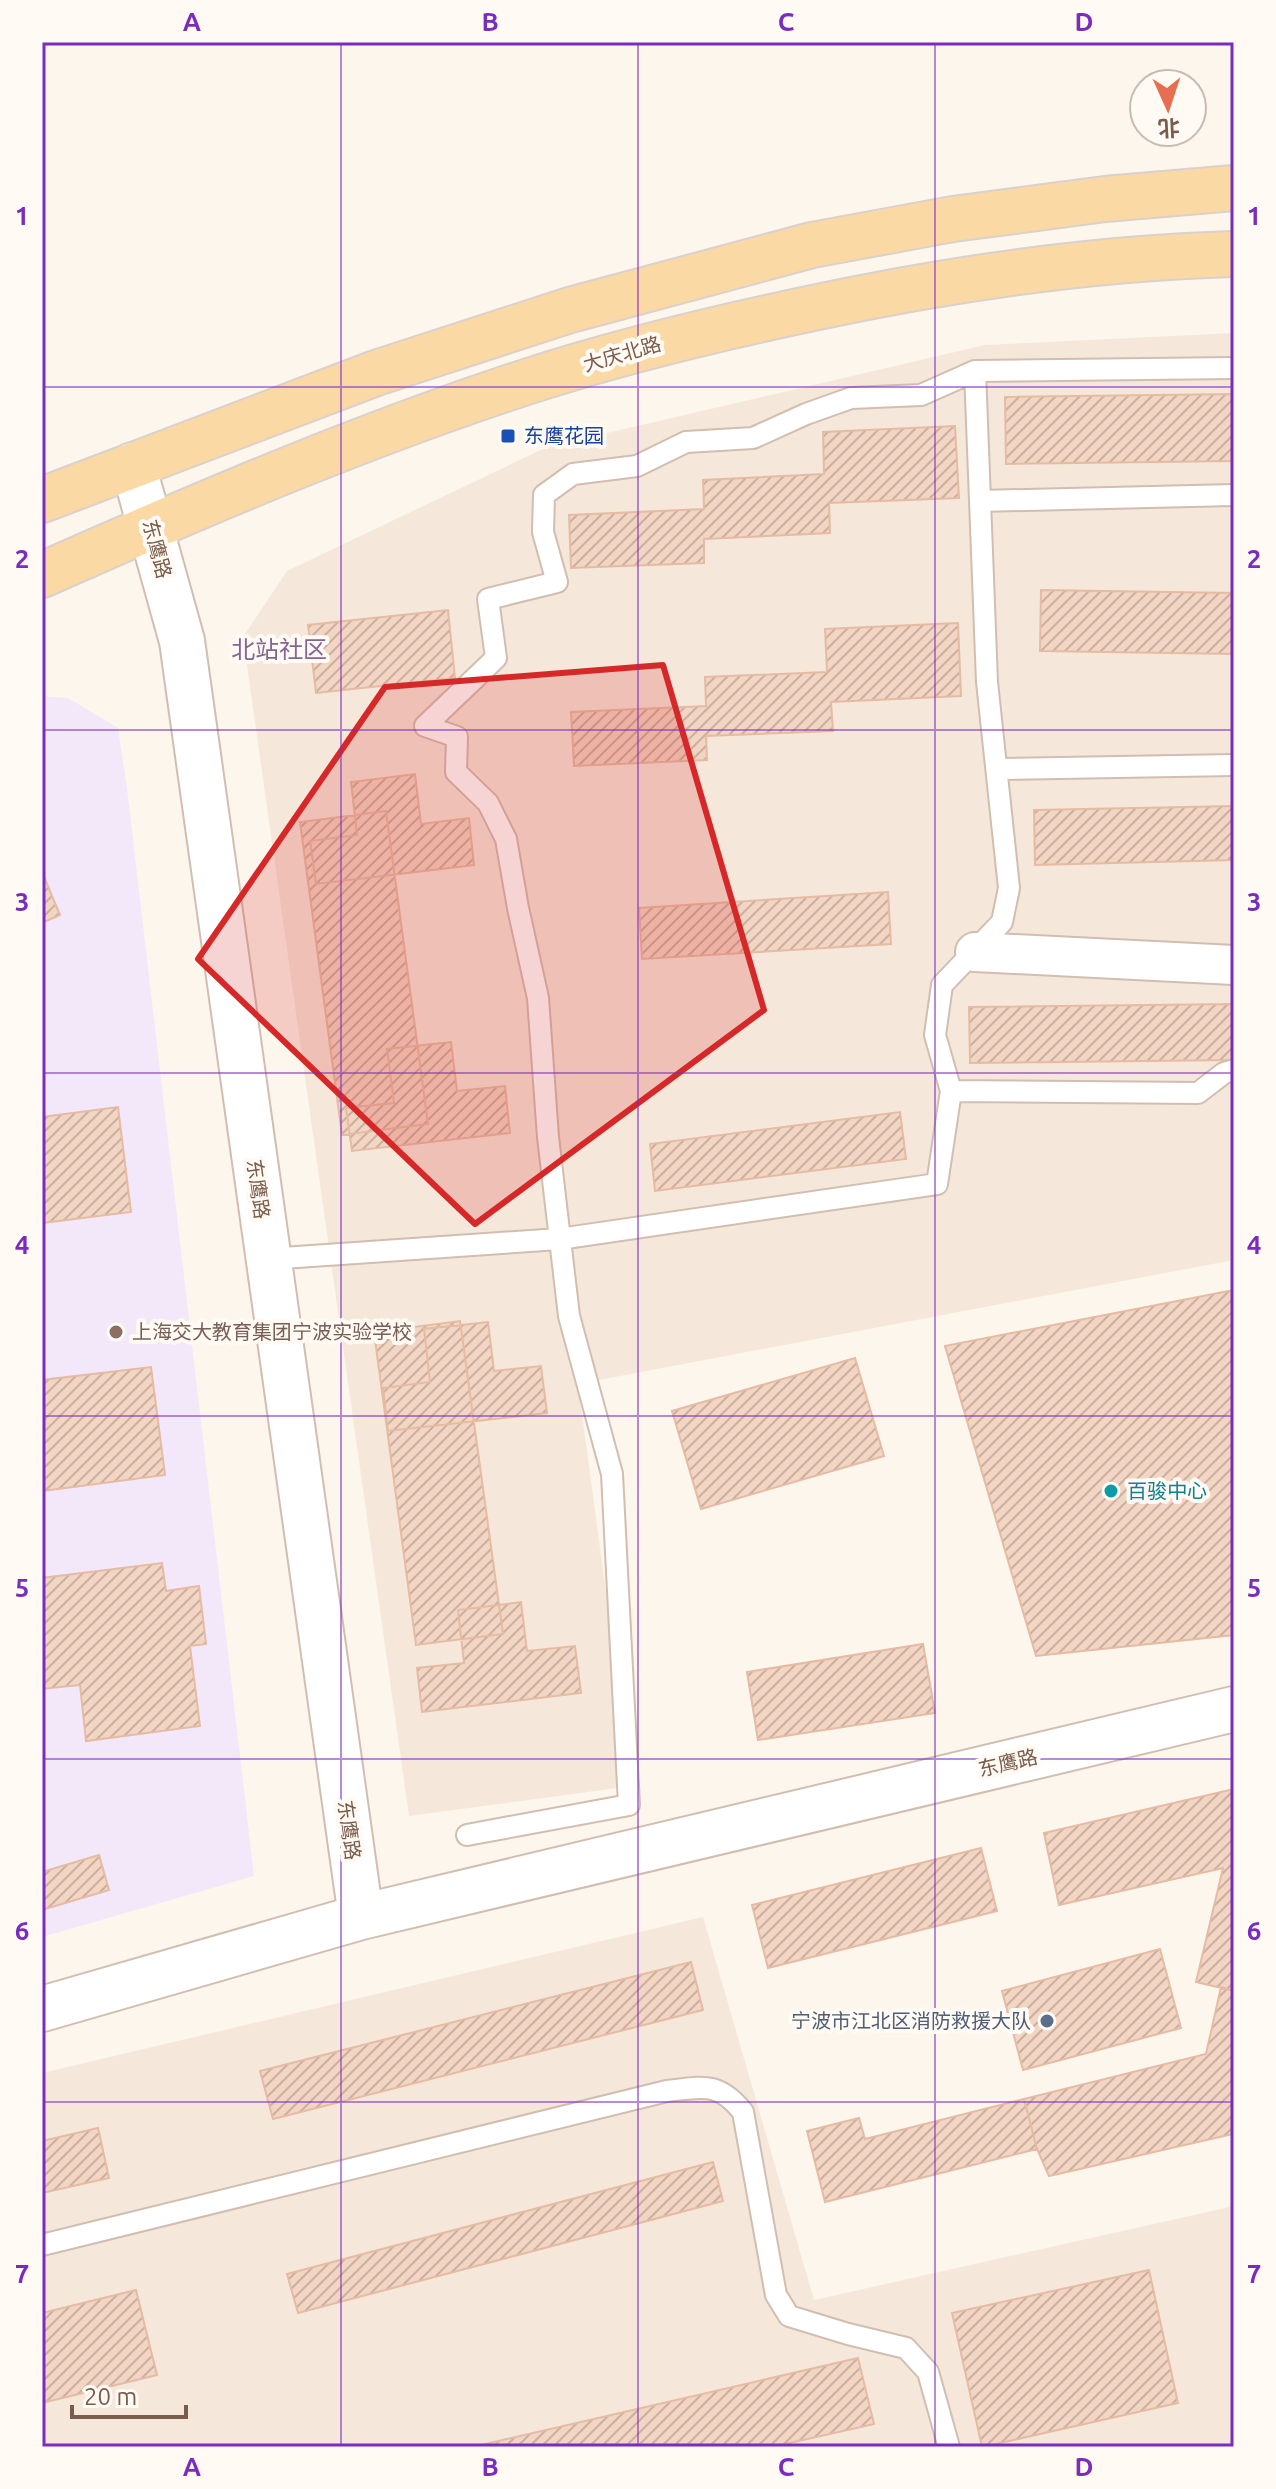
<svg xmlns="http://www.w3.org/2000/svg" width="1276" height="2489" viewBox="0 0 1276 2489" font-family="Ubuntu,'Noto Sans SC',sans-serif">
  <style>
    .residential { fill: #f5e8da }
    .education { fill: #f3e8fa }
    .building { fill: url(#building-hatch); stroke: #e6bba3; stroke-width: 2 }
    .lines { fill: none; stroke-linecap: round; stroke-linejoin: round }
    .service-casing { stroke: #d1beb0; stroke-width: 24 }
    .minor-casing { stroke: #d1beb0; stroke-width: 42 }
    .tertiary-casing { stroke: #d1beb0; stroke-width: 48 }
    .primary-casing { stroke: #dad1cd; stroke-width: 48 }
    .service { stroke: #fff; stroke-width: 20 }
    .minor { stroke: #fff; stroke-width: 38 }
    .tertiary { stroke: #fff; stroke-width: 44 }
    .primary { stroke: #fbd9a5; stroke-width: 44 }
    .marked { fill: #d62828; fill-opacity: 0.2; stroke: #d62828; stroke-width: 6; stroke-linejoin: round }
    .grid { fill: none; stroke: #7b2cbf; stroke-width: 2; stroke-opacity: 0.55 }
    .transit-dot { fill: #1a4fb4; stroke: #fffaf3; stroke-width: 3 }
    .education-dot { fill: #8d6e63; stroke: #fffaf3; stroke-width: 3 }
    .culture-dot { fill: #0f9aa8; stroke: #fffaf3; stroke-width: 3 }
    .service-dot { fill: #5c6f8a; stroke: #fffaf3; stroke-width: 3 }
    .labels { text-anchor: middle; stroke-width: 8; stroke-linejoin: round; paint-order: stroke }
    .street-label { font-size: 20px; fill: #7a5c4d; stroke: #fffaf3 }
    .transit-label { font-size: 20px; fill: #164399; stroke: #fffaf3; text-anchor: start }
    .education-label { font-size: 20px; fill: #785e54; stroke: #fffaf3; text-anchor: start }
    .culture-label { font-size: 20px; fill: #0d838f; stroke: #fffaf3; text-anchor: start }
    .service-label { font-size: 20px; fill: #4e5e75; stroke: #fffaf3; text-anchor: end }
    .quarter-label { font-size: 24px; fill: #846695; stroke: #fffaf3 }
    .neatline { fill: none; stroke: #7b2cbf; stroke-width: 3 }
    .grid-label { font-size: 26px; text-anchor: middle; font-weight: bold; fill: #7b2cbf }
  </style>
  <defs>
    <pattern id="building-hatch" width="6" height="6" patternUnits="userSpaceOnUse" patternTransform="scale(2)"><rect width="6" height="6" fill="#f3d5c3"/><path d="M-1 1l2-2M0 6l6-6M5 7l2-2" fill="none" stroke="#cab0a1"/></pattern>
  </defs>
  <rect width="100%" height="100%" fill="#fdf6ec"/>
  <path class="residential" d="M1234,333v927l-656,124 54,402 -223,30 -166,-1179 44,-66 260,-124 438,-102z
    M703,1917l111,383 420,-94v241h-1192v-374z"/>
  <path class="education" d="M42,696l26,2 50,30 9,60 127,1088 -212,61z"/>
  <path class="building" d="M1234,394v67l-228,3 -1,-67z
    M955,426l4,72 -130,5 1,30 -126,6v24l-133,5 -2,-53 135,-6 -1,-29 121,-6 -1,-42z
    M1041,590l193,3v61l-194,-3z
    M448,610l7,68 -139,15 -8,-68z
    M958,623l3,73 -130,6 2,29 -127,5 1,24 -133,6 -3,-54 135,-6 -1,-29 122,-5 -2,-43z
    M415,774l6,50 48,-6 5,47 -158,19 -6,-43 47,-6 -6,-53z
    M1234,806v54l-199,5 -1,-55z
    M386,811l42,313 -86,11 -42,-313z
    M42,872l18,43 -18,8z
    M888,892l3,52 -249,15 -3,-51z
    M1233,1004l1,56 -264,3 -1,-56z
    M451,1042l6,49 48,-5 5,47 -158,18 -6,-43 48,-5 -7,-54z
    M118,1107l13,105 -89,11v-106z
    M900,1112l6,47 -251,32 -5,-47z
    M1234,1290v345l-198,21 -91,-310z
    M460,1321l43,313 -87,11 -42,-313z
    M488,1322l6,49 47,-5 6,47 -159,18 -5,-43 47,-6 -6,-53z
    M855,1358l29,98 -183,53 -29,-98z
    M151,1367l14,108 -123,16v-111z
    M162,1563l4,28 33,-5 7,58 -16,2 10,80 -114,15 -6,-56 -38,4v-111z
    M521,1602l6,49 48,-5 6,47 -159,19 -5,-44 47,-5 -6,-53z
    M923,1644l12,69 -177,27 -11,-68z
    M1234,1789v202l-38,-9 27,-114 -164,37 -15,-72z
    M981,1848l16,63 -229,57 -16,-63z
    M99,1855l10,35 -67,20v-38z
    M1160,1949l21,79 -158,42 -21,-79z
    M691,1962l12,48 -430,109 -13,-48z
    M1221,1987l13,4 -1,143 -184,42 -12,-27 -13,-50 182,-45z
    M1024,2099l13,50 -212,53 -18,-71 52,-13 6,21z
    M98,2128l11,50 -67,15v-52z
    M713,2162l10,39 -425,112 -11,-39z
    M1149,2270l29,133 -196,44 -30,-134z
    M136,2290l21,85 -115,28v-90z
    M858,2358l16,66 -102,23h-300z"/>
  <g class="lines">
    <defs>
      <path id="service" d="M980,501l254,-6
        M997,769l237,-4
        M951,1091l247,2 26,-20 10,-3
        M268,1259l291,-20 378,-55 14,-93 -16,-56 7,-50 60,-63 7,-34 -22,-206 -12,-311
        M467,1835l162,-30 -17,-331 -43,-158 -21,-179 -10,-139 -20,-90 -12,-69 -18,-36 -32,-31 1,-35 -32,-11 71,-68 -8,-59 69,-17 -14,-50 1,-37 29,-21 64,-8 49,-24 67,-4 53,-24 45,-16 70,-3 54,-24 259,-3
        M42,2245l625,-154c36,-4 51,-10 76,21l33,183 13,21 59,18 58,14 22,24 21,75"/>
      <path id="minor" d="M975,952l259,13"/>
      <path id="tertiary" d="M133,465l49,176 179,1276
        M42,2009l319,-92 873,-208"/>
      <path id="primary" d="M42,500l334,-127 194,-63 242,-65 141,-26 152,-20 129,-11
        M42,575c160,-71 321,-140 487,-194 93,-30 189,-53 284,-73 141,-30 278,-50 421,-54"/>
    </defs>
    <use href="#service" class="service-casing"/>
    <use href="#minor" class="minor-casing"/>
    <use href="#tertiary" class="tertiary-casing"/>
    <use href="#primary" class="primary-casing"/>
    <use href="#service" class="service"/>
    <use href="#minor" class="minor"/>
    <use href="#tertiary" class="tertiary"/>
    <use href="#primary" class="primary"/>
  </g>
  <path class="marked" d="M663,665l101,345 -289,214 -277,-265 187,-272z"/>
  <path class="grid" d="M341,42v2405M638,42v2405M935,42v2405M42,387h1192M42,730h1192M42,1073h1192M42,1416h1192M42,1759h1192M42,2102h1192"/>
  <rect class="transit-dot" x="500" y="428" width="16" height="16" rx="4"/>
  <circle class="education-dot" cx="116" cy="1332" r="8"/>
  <circle class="culture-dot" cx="1111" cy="1491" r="8"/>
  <circle class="service-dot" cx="1047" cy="2021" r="8"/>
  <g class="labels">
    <g class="street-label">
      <text transform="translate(622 354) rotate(-16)" y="7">大庆北路</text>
      <text transform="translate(157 549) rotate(75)" y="7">东鹰路</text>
      <text transform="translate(258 1189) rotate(82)" y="7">东鹰路</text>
      <text transform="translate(1008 1763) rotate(-13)" y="7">东鹰路</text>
      <text transform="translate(349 1830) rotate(82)" y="7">东鹰路</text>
    </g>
    <g class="transit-label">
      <text x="524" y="443">东鹰花园</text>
    </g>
    <g class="education-label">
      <text x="132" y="1339">上海交大教育集团宁波实验学校</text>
    </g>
    <g class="culture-label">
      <text x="1127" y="1498">百骏中心</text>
    </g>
    <g class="service-label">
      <text x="1031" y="2028">宁波市江北区消防救援大队</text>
    </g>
    <g class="quarter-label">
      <text x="279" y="658">北站社区</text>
    </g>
  </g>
  <rect width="1276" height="2489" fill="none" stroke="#fffaf3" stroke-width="88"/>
  <g transform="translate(1168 108) rotate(177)"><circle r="38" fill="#fffaf3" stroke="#cabbb1" stroke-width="2"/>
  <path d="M0-6L14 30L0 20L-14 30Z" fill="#e76f51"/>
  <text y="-12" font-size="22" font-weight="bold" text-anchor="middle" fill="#7a5c4d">北</text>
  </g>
  <path d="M72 2405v12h114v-12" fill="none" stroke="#7a5c4d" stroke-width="4"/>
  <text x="84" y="2405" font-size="24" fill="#7a5c4d" stroke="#fffaf3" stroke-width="6" paint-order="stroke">20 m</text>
  <rect x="44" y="44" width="1188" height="2401" class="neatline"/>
  <g class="grid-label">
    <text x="192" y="31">A</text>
    <text x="490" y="31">B</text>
    <text x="786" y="31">C</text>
    <text x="1084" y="31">D</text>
    <text x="22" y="225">1</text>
    <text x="1254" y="225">1</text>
    <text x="22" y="568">2</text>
    <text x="1254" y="568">2</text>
    <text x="22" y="911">3</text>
    <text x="1254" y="911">3</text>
    <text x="22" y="1254">4</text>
    <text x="1254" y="1254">4</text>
    <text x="22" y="1597">5</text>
    <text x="1254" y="1597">5</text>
    <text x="22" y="1940">6</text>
    <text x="1254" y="1940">6</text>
    <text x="22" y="2283">7</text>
    <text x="1254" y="2283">7</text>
    <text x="192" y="2476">A</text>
    <text x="490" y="2476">B</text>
    <text x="786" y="2476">C</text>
    <text x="1084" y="2476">D</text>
  </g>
</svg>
